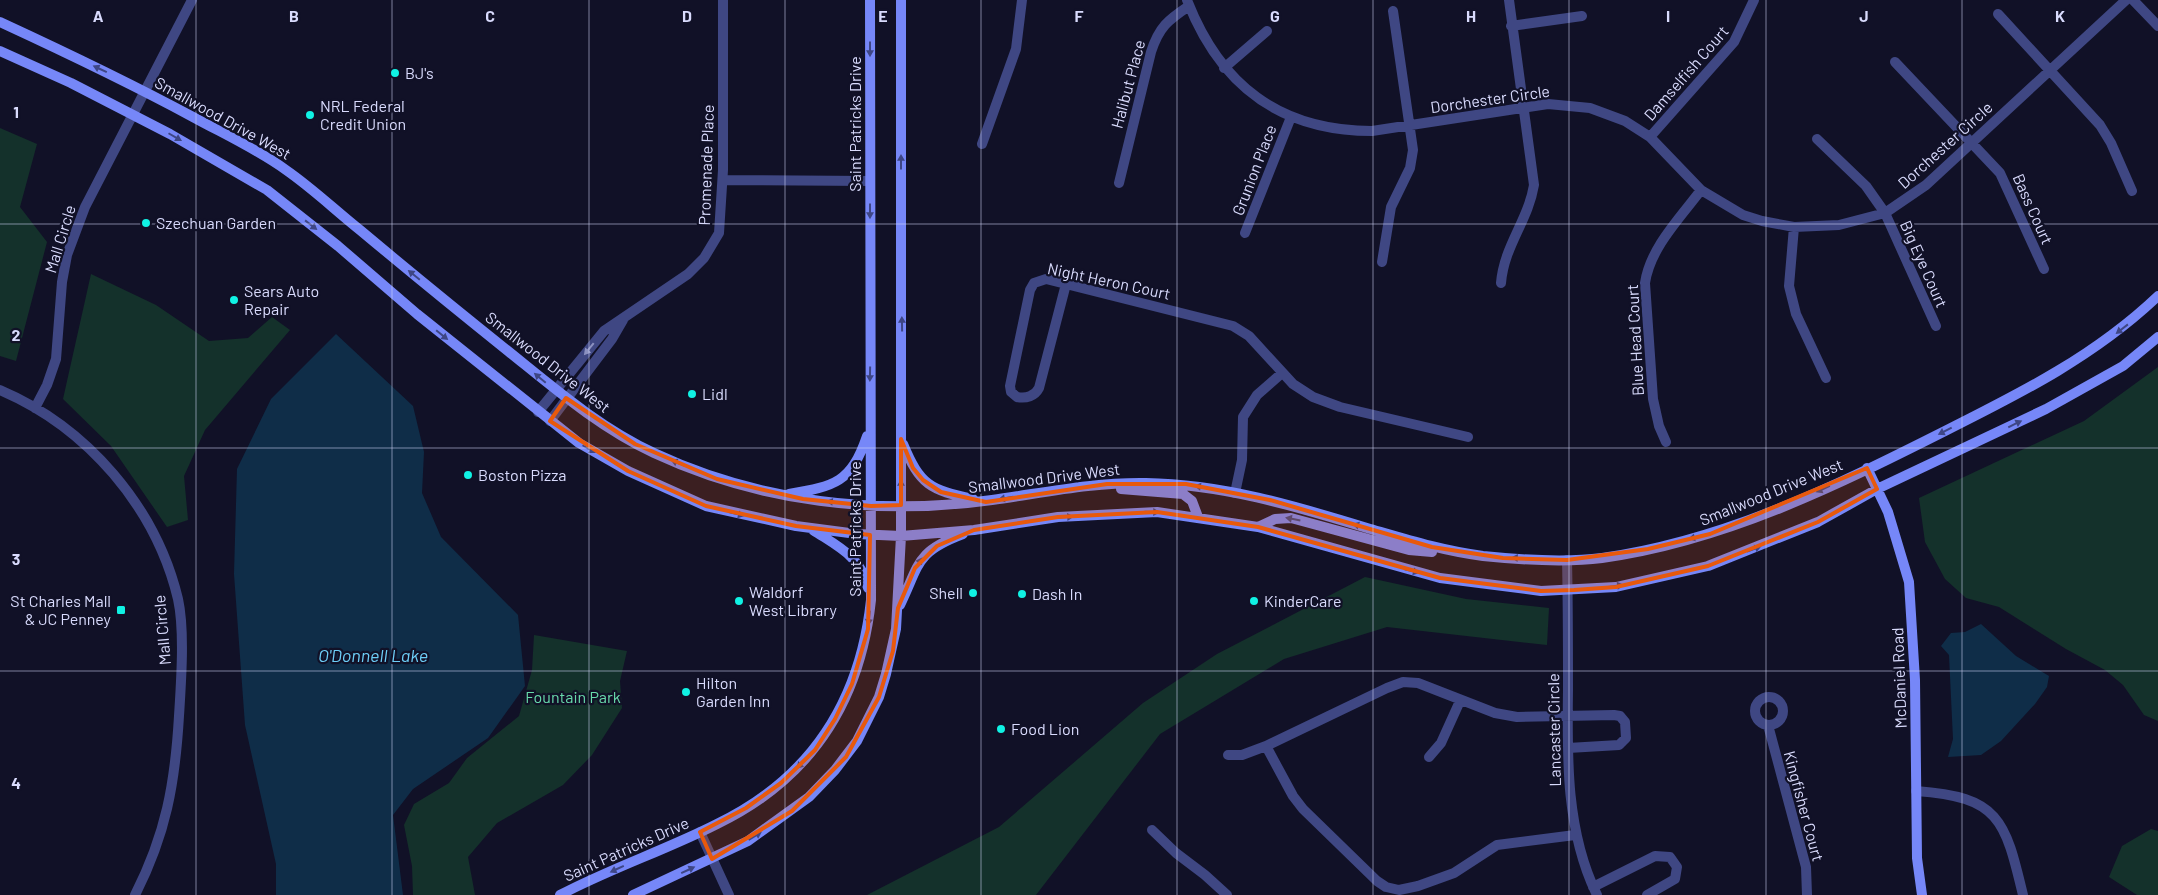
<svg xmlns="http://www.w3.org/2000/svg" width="2158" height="895" viewBox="0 0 2158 895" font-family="Barlow,sans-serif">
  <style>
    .green { fill: #14312b }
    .water { fill: #0f2d48 }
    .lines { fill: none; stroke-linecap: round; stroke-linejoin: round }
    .street { stroke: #3f4783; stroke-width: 10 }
    .secondary { stroke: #7687f8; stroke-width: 10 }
    .oneway { fill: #3e4685 }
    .oneway2 { fill: #8c91c0 }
    .marked { fill: #e8590c; fill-opacity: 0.2; stroke: #e8590c; stroke-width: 4; stroke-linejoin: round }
    .grid { fill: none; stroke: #d9dbfd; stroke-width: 1; stroke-opacity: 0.55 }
    .poi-dot { fill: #10f2e4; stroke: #111127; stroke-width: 2 }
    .labels { text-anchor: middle; stroke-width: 4.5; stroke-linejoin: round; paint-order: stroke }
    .poi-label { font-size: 16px; fill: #d9dbfd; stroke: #111127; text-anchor: start }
    .street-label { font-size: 16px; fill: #d9dbfd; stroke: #111127 }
    .park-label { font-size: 16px; fill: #68daab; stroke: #111127 }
    .water-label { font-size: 18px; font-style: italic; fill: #6dcef7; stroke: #111127 }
    .grid-label { font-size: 16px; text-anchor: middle; font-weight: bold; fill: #d9dbfd; stroke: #111127; stroke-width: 4.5; stroke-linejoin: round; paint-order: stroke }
  </style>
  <rect width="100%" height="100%" fill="#111127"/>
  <path class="green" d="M0,128l37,16 -17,63 27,35 -31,119 -16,-5z
    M91,274l65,31 53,36 39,-3 24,-21 18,13 -85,100 -21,46 4,44 -21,7 -56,-81 -48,-47z
    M2158,367v354l-14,-6 -21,-30 -18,-15 -39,-21 -67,-42 -33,-9 -21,-19 -20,-37 -6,-44 165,-77z
    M1365,577l101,22 83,9 -2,37 -160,-18 -103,32 -124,75 -124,161h-169l132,-68 144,-124 74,-49z
    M534,635l93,16 -7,30 2,27 -30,47 -29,30 -66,38 -29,34 7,38h-62l-1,-29 -8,-41 10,-21 35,-21 18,-25 52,-42 13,-46z
    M2151,829l7,2v64h-21l-28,-18 13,-31z"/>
  <path class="water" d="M336,334l77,72 11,46 -2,41 19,44 77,78 7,71 -37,52 -75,51 -20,26 10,80h-127v-31l-31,-139 -11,-151 3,-105 34,-70z
    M1981,624l35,32 33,20 -2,11 -12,17 -34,37 -20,14 -33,2 5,-18 -4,-84 -8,-9 10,-13 14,-1z"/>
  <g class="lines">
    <path class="street" d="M1187,0c33,85 92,131 185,131l176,-27 42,4 35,13 25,16 51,53 42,25 19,6 32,6 45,-2 46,-12 41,-28 200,-185
      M2133,0l25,26
      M1998,14l102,111 11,18 21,48
      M1511,26l71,-10
      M1895,62l105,111 44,96
      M1224,68l43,-37
      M1650,137l84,-95 20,-42
      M1817,139l49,47 19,27 51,113
      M982,144l34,-95 6,-49
      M723,180l147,1
      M1119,183l32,-131c8,-25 17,-32 38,-46
      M1794,227l-5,59 7,28 30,64
      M1245,233l46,-116
      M1382,262l9,-55 19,-39 3,-18 -20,-139
      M1501,283c3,-37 27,-62 33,-98l-25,-185
      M1066,284l-27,104c-4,8 -13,11 -22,9l-6,-5 -1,-6 20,-96 4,-7 12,-4 187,47 16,10 44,48 20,13 27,10 128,30
      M0,390c87,37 156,117 178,209 7,32 3,84 1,117 -4,68 -13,118 -44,179
      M35,408l12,-23 9,-26 6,-77 5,-27 18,-48 107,-207
      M538,412l66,-81 84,-57 16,-16 15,-25 4,-63v-170
      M550,421l62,-82 11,-19
      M1666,442l-7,-16 -6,-27 -8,-116c5,-35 35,-65 56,-93
      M1235,493l7,-33 1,-43 14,-22 25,-22
      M1567,560c1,43 1,87 1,130 -1,69 -2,142 29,205
      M1755 711a14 14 0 1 1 28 0a14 14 0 1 1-28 0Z
      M1768,725l38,142 1,28
      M1568,748l51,-3 7,-7 -1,-16 -5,-6 -6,-1 -97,2 -22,-4 -77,-30 -15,-1 -16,6 -121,58 27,50 10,13 74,72 9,6 13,3 19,-4 36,-13 43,-28 78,-10
      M1228,755h14l24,-9
      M1429,757l12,-14 19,-42
      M1916,791c83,6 89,28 107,104
      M1152,830l24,23 29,22 22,20
      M700,832l29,63
      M1593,887l62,-31 15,1 7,10 -2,12 -28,16"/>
    <path class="secondary" d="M0,22c65,30 130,61 193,95 31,17 64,32 93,53 26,18 49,40 74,60 49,41 98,81 148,121 46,37 92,77 146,102 105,49 224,63 338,47 51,-7 102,-18 154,-17 76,1 149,23 221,45 38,11 76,23 116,28 39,4 81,7 119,2 123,-17 236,-73 345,-128 76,-38 149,-75 211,-134
      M0,51l71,32 99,51 97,56 71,56 79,68 162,129 49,28 78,35 90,20 61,8 44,2 73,-6 84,-13 99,-5 101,15 182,51 101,13 75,-4 92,-21 110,-44 59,-33 169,-80 77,-43 35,-29
      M903,444c17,41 27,46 70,55
      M1867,468l21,44 21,70 6,98 2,178 5,37
      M1121,489l62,5 9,7 6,16
      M789,494c46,-8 62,-11 78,-58
      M1258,527l17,-8 16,-1 118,32 23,2
      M813,530c24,16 48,26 55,58
      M900,605c20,-41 15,-53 63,-71
      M560,895c51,-27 106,-45 157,-71 93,-45 143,-121 154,-224l-1,-600
      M633,895l115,-54 61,-44 26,-27 22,-29 22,-44 7,-23 10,-45 5,-93v-536"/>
  </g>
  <defs><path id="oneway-solid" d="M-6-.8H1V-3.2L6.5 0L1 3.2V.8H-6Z" transform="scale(1.25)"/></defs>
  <g class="oneway">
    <use href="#oneway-solid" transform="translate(870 49) rotate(90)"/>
    <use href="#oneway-solid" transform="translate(100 69) rotate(-155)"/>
    <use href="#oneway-solid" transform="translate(175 137) rotate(30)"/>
    <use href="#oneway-solid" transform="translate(901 162) rotate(-90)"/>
    <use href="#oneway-solid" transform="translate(870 211) rotate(90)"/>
    <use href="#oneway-solid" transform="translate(311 225) rotate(38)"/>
    <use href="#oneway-solid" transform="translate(414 275) rotate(-141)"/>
    <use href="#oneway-solid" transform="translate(902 324) rotate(-91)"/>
    <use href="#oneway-solid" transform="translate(2122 329) rotate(142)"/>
    <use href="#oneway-solid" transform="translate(442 335) rotate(39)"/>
    <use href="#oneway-solid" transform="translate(870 374) rotate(91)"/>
    <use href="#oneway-solid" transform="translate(540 378) rotate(-140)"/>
    <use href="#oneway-solid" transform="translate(2015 424) rotate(-26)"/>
    <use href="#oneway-solid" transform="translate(1945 431) rotate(153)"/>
    <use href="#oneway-solid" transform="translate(589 449) rotate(30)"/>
    <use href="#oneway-solid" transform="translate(678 463) rotate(-157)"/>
    <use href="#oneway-solid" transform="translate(901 487) rotate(-90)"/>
    <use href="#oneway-solid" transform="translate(1202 487) rotate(-170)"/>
    <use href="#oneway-solid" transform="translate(1823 489) rotate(156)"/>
    <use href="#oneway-solid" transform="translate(1006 498) rotate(170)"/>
    <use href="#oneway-solid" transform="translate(834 502) rotate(-174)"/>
    <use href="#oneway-solid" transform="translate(1152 512) rotate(1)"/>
    <use href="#oneway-solid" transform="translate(737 514) rotate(14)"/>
    <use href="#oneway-solid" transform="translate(1066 517) rotate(-3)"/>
    <use href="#oneway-solid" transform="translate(1293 519) rotate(-169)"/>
    <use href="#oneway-solid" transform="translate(1360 526) rotate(-164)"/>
    <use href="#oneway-solid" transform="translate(1696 537) rotate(166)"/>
    <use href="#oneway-solid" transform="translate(1754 549) rotate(-21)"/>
    <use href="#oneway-solid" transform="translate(1519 558) rotate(-177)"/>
    <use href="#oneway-solid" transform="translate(918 564) rotate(-56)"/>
    <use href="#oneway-solid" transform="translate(1412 571) rotate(14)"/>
    <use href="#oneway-solid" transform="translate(1616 586) rotate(-8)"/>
    <use href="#oneway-solid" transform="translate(869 618) rotate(96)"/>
    <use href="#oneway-solid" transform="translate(802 763) rotate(134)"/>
    <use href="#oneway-solid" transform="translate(755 836) rotate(-32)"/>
    <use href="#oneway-solid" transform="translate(617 869) rotate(155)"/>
    <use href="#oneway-solid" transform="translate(688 870) rotate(-25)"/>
  </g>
  <use class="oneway2" href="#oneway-solid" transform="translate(589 349) rotate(129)"/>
  <path class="marked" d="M566,398l69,46 82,35 86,20 68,7 30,-1v-66l12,29 10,12 18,12 45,10 121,-18h79l84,16 162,47 71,11 64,2 81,-11 62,-15 157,-66 10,21 -59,33 -110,44 -92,21 -42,3 -33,1 -101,-13 -182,-51 -101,-15 -99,5 -84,13 -37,16 -22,22 -17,40 -5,43 -14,46 -33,60 -54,54 -80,48 -12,-27 46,-24 35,-25 34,-33 20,-31 17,-35 16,-55 2,-94 -74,-9 -90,-20 -78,-35 -78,-50z"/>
  <path class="grid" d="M196,0v895M392,0v895M589,0v895M785,0v895M981,0v895M1177,0v895M1373,0v895M1569,0v895M1766,0v895M1962,0v895M0,224h2158M0,448h2158M0,671h2158"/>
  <g class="poi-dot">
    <circle cx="395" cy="73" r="5"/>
    <circle cx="310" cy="115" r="5"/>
    <circle cx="146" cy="223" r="5"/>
    <circle cx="234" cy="300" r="5"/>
    <circle cx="692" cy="394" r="5"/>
    <circle cx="468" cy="475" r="5"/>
    <circle cx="973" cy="593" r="5"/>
    <circle cx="1022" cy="594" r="5"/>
    <circle cx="739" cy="601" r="5"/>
    <circle cx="1254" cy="601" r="5"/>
    <rect x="116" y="605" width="10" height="10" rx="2.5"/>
    <circle cx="686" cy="692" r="5"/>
    <circle cx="1001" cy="729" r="5"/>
  </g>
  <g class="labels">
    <g class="poi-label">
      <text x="405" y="79">BJ's</text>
      <text x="320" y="112">NRL Federal<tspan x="320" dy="18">Credit Union</tspan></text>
      <text x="156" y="229">Szechuan Garden</text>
      <text x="244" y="297">Sears Auto<tspan x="244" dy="18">Repair</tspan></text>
      <text x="702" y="400">Lidl</text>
      <text x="478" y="481">Boston Pizza</text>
      <text x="749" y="598">Waldorf<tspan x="749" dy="18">West Library</tspan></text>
      <text x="963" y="599" text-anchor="end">Shell</text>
      <text x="1032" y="600">Dash In</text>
      <text x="111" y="607" text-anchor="end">St Charles Mall<tspan x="111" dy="18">&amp; JC Penney</tspan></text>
      <text x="1264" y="607">KinderCare</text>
      <text x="696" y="689">Hilton<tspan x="696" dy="18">Garden Inn</tspan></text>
      <text x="1011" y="735">Food Lion</text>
    </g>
    <g class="street-label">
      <text transform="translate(1686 73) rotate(-49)" y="6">Damselfish Court</text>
      <text transform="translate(1128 84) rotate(-75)" y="6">Halibut Place</text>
      <text transform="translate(1490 99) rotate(-8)" y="6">Dorchester Circle</text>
      <text transform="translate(223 118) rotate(29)" y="6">Smallwood Drive West</text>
      <text transform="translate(855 124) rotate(-90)" y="6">Saint Patricks Drive</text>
      <text transform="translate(1945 145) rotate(-42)" y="6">Dorchester Circle</text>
      <text transform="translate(706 165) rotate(-88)" y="6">Promenade Place</text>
      <text transform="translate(1254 170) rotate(-69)" y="6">Grunion Place</text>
      <text transform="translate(2033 209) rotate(66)" y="6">Bass Court</text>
      <text transform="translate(60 239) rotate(-73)" y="6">Mall Circle</text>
      <text transform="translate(1924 264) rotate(66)" y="6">Big Eye Court</text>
      <text transform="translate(1109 281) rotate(12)" y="6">Night Heron Court</text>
      <text transform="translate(1635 340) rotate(-93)" y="6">Blue Head Court</text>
      <text transform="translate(548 362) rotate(38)" y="6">Smallwood Drive West</text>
      <text transform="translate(1044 478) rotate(-7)" y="6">Smallwood Drive West</text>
      <text transform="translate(1771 492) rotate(-22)" y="6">Smallwood Drive West</text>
      <text transform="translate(855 529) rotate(-90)" y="6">Saint Patricks Drive</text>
      <text transform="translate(162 630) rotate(-95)" y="6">Mall Circle</text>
      <text transform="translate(1899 678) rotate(-92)" y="6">McDaniel Road</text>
      <text transform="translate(1554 730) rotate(-91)" y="6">Lancaster Circle</text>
      <text transform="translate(1804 806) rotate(75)" y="6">Kingfisher Court</text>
      <text transform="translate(626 849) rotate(-24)" y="6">Saint Patricks Drive</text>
    </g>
    <g class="park-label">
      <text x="573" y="703">Fountain Park</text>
    </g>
    <g class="water-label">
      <text x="373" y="662">O'Donnell Lake</text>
    </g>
  </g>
  <g class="grid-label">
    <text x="98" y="22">A</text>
    <text x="294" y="22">B</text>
    <text x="490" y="22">C</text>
    <text x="687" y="22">D</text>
    <text x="883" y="22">E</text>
    <text x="1079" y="22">F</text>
    <text x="1275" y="22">G</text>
    <text x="1471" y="22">H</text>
    <text x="1668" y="22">I</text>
    <text x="1864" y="22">J</text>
    <text x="2060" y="22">K</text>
    <text x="16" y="118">1</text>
    <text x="16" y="341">2</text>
    <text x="16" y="565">3</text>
    <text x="16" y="789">4</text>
  </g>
</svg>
